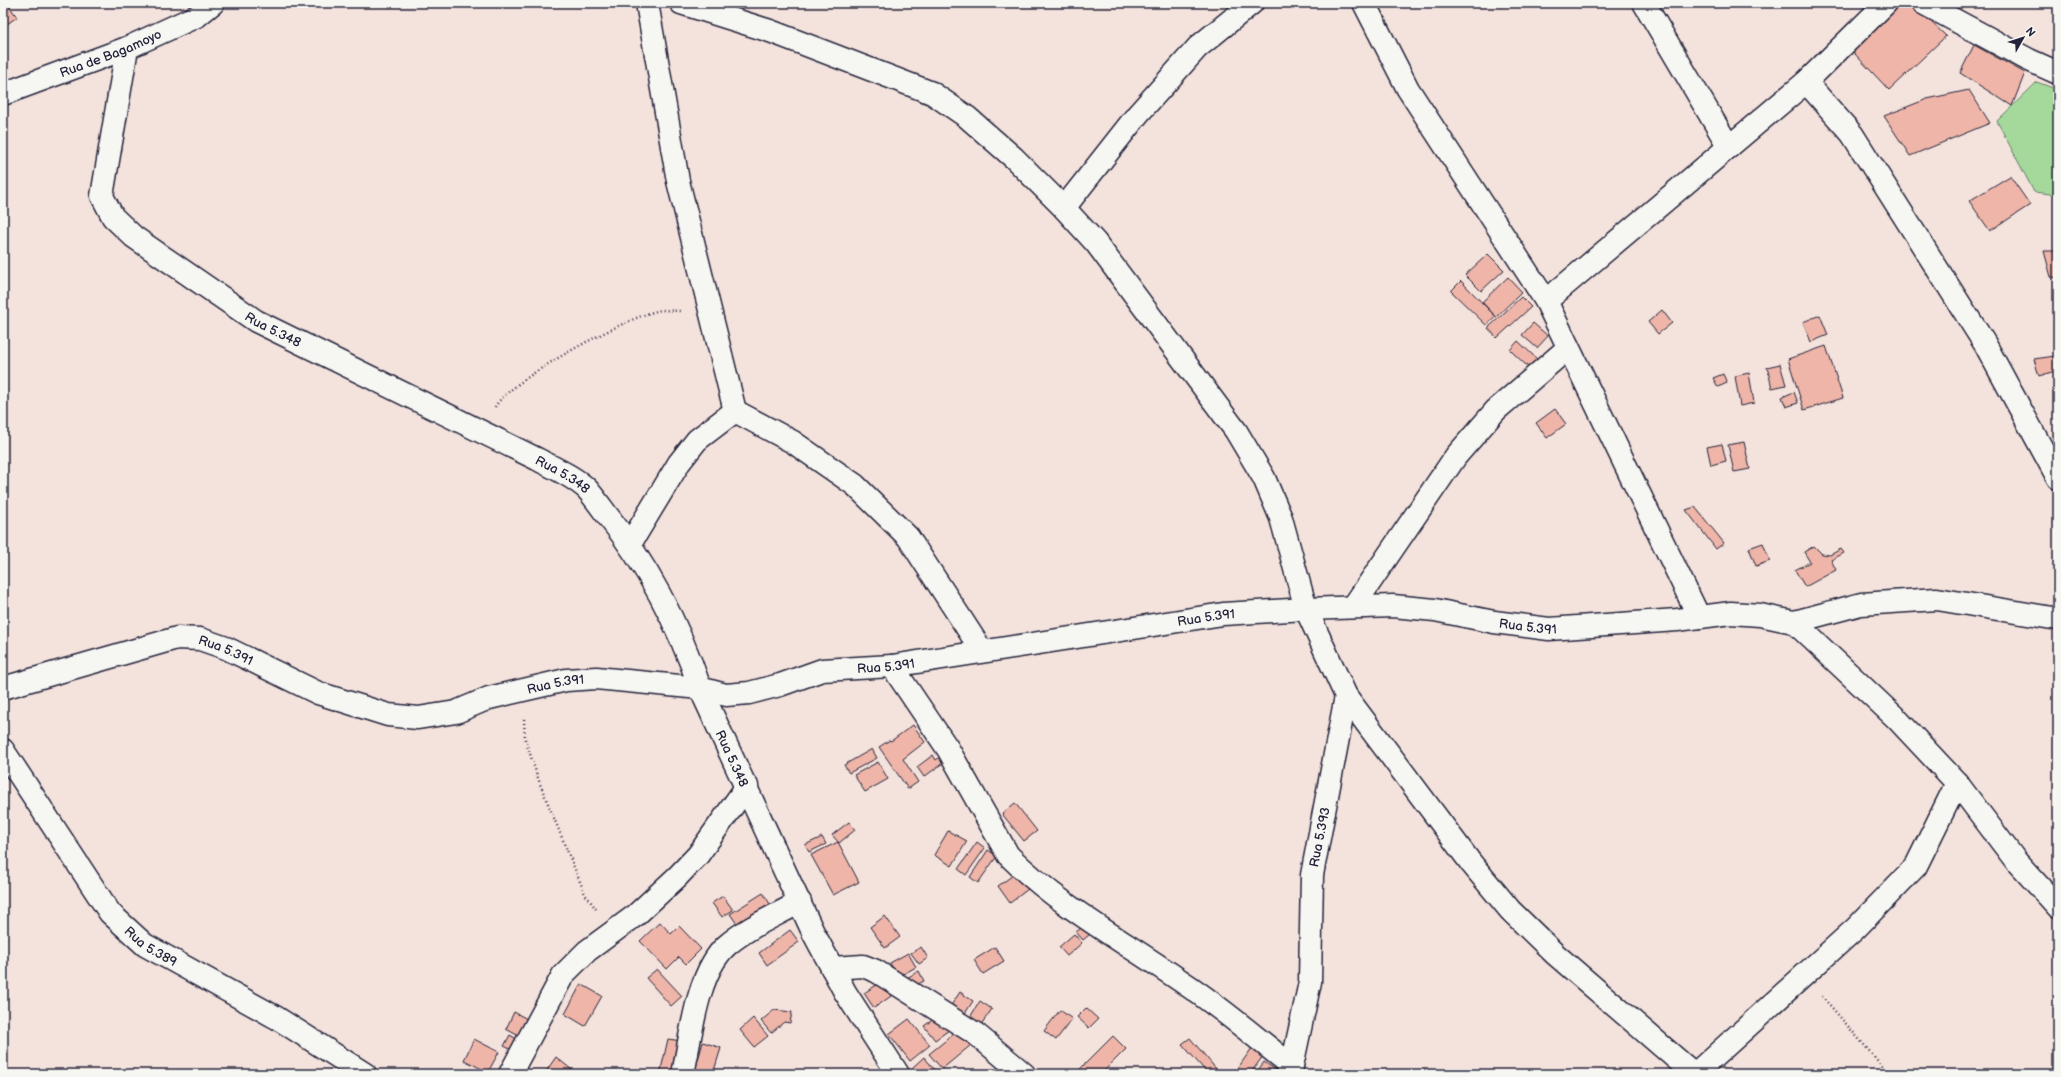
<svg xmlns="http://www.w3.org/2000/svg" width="2061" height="1077" viewBox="0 0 2061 1077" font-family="'Balsamiq Sans',sans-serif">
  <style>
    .green { fill: #a5d99b; stroke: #647e6b }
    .building { fill: #efb5a8; stroke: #22223b }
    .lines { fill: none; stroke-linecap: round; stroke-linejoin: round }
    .street-casing { stroke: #22223b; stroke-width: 25 }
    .path { stroke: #22223b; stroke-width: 2.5; stroke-dasharray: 1 3; stroke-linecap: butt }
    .street { stroke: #f6f6f2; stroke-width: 22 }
    .labels { text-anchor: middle; stroke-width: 4; stroke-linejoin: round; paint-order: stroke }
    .street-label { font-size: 13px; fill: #22223b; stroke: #f6f6f2 }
  </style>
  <rect width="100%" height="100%" fill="#f4e2dc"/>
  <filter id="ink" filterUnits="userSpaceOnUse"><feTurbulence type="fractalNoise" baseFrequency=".025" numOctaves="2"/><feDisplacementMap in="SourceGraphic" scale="8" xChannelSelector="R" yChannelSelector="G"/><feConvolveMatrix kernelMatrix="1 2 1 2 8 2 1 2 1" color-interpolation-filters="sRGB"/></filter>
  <g filter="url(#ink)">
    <path class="green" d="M2037,82l21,8v105l-24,-3 -37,-71z"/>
    <path class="building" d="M3,3h4l10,14 -14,10z
      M1902,3h9l35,33 -57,54 -36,-38z
      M1974,45l51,28 -13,33 -52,-33z
      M1969,90l21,33 -80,33 -26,-40 43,-17z
      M2010,176l20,29 -40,26 -21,-30z
      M2044,251h14v27l-7,-1z
      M1488,254l16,16 -23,21 -16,-16z
      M1508,277l14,15 -26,25 -14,-15z
      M1461,281l35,36 -10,8 -35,-34z
      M1521,297l10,10 -34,31 -9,-10z
      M1662,310l10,13 -14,11 -10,-12z
      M1820,315l8,20 -17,7 -8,-20z
      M1533,323l15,13 -11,12 -15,-13z
      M1518,341l19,18 -8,9 -19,-18z
      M1826,346l17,52 -39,12 -16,-51z
      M2055,356l3,14 -19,6 -5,-17z
      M1780,364l6,21 -14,3 -5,-21z
      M1749,373l5,30 -14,3 -5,-30z
      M1723,374l4,9 -9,4 -5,-9z
      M1794,392l4,11 -12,4 -4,-10z
      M1555,409l11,15 -19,14 -11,-15z
      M1744,442l6,27 -16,3 -6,-27z
      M1722,444l4,17 -15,4 -4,-18z
      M1695,507l29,36 -8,6 -30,-39z
      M1763,543l7,18 -14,5 -7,-18z
      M1814,546l8,8 8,1 11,-6 3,4 -13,7 5,10 -31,17 -10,-17 15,-8 -6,-10z
      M913,725l12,17 -22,17 15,23 -10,7 -29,-42 11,-7 1,1z
      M872,749l5,9 -28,15 -5,-8z
      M933,755l3,5 6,-5 5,5 -23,17 -7,-10z
      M878,762l10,17 -23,13 -11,-17z
      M1015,803l22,28 -13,10 -22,-27z
      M849,822l6,8 -16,13 -7,-8z
      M948,831l19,10 -15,25 -18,-11z
      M822,837l4,7 -17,8 -4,-7z
      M838,842l21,40 -26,13 -22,-40z
      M977,842l8,6 -19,27 -8,-6z
      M988,850l9,6 -19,27 -8,-6z
      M1016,873l12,16 -18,14 -12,-17z
      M763,893l9,14 -32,21 -10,-14z
      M723,896l10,14 -11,7 -10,-14z
      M885,916l15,21 -15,11 -15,-21z
      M660,922l11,12 8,-8 22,23 -15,15 -7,-7 -12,12 -27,-28z
      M1089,922l7,7 -13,11 -7,-8z
      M790,930l9,12 -32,23 -8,-12z
      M1074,934l8,9 -15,13 -8,-9z
      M921,947l7,11 -9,6 -8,-11z
      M995,947l9,14 -21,13 -9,-14z
      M908,953l8,14 -18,10 -8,-14z
      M657,969l25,27 -11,10 -25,-28z
      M919,971l5,10 -14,7 -5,-9z
      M883,981l14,11 -23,16 -10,-15z
      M581,984l21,12 -17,30 -20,-12z
      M960,992l13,9 -9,14 -14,-8z
      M980,1001l12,8 -12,17 -11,-7z
      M1086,1008l12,11 -9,9 -12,-11z
      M774,1010l18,2 -2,11 -6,-1 -13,11 -10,-12z
      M1060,1010l12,9 -16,21 -12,-9z
      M514,1012l15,8 -8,17 -15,-8z
      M938,1016l11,14 -14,10 -11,-14z
      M753,1018l15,18 -14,11 -14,-17z
      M909,1019l21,26 -20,16 -21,-27z
      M961,1028l16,12 -35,29 -13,-15z
      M510,1035l10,6 -6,10 -10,-5z
      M1113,1036l13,13 -25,25h-26z
      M1190,1038l27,32 -6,4h-3l-26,-30z
      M474,1039l25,13 -11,20 -24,-12z
      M668,1039l14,2 -7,33h-15z
      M703,1042l18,6 -8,26h-19z
      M1252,1048l11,8 -13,18h-13l-2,-2z
      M556,1057l21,17h-25l-5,-4z
      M924,1057l11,13 -5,4h-11l-6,-7z
      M1264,1062l12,8 -3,4h-18z
      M459,1069l9,5h-12z"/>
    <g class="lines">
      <defs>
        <g id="street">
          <path d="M647,3l31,178 57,230 58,31 62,43 53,52 74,114"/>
          <path d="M681,3l89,28 162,62 35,24 47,41 50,50 32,35 140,188 28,47 17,40 25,91 40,87 -34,179 -2,107 -18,84 -4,8"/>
          <path d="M1364,3l44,86 138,212 153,316"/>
          <path d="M1644,3l85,144"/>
          <path d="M1923,3l106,57 29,13"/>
          <path id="s1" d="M127,48l-25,148 11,21 21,20 122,84 281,138c17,9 36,17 50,30 7,8 14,18 20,26 41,51 72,111 93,173l113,244 32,60 53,82"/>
          <path d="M1806,82l46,52 133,210 73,134"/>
          <path id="s2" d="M3,94l124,-46 70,-32 16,-13"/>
          <path d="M1064,208l74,-94 60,-67 54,-44"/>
          <path d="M1546,301l260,-219 80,-79"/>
          <path d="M630,544l49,-81 18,-23 38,-29"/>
          <path d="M1353,607l103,-151 40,-46 72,-62"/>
          <path d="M1794,622l103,97 60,64 59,78 42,46"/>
          <path d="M892,666l56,83 60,106c51,51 117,87 176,128 38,25 72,55 108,83"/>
          <path id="s3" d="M3,688l174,-50 23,1 26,9 92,45 70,22 30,3 38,-6 33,-14 77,-18 30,-2 104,10 26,7 23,-2 31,-8 42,-15 70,-4 331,-52 83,-5 87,-3 42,4 59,12 55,7 128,-9 54,-7 29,2 34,7 67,-18 76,-5 121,20"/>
          <path d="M1346,696l125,167 39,47 45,44 139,120"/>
          <path id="s4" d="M3,750l107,163 35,32 132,73 88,56"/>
          <path d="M832,968l31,-2 13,5 100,63 48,40"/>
          <path d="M510,1074l53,-99 24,-24 49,-36 41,-38 21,-22 49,-69"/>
          <path d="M683,1074c8,-38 14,-101 43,-128 20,-18 51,-31 74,-44"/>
          <path d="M1695,1074l161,-146 60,-62 41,-83"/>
        </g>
      </defs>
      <use href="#street" class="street-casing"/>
      <path class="path" d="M495,407c14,-27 130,-89 162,-96 7,-2 16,0 24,0
        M524,719l1,20 15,45 45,110 11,15
        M1822,996l67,78"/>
      <use href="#street" class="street"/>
    </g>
  </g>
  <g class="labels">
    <g class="street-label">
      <text dy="5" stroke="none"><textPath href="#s2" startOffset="115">Rua de Bagamoyo</textPath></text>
      <text dy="5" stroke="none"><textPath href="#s1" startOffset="370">Rua 5.348</textPath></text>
      <text dy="5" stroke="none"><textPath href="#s1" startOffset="694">Rua 5.348</textPath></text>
      <text dy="5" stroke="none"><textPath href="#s3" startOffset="1240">Rua 5.391</textPath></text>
      <text dy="5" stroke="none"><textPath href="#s3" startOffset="1564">Rua 5.391</textPath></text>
      <text dy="5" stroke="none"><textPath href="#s3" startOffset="232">Rua 5.391</textPath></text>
      <text dy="5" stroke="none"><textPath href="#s3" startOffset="916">Rua 5.391</textPath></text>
      <text dy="5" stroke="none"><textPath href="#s3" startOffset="580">Rua 5.391</textPath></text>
      <text dy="5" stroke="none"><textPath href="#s1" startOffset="1030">Rua 5.348</textPath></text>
      <text transform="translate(1319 837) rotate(-79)" y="5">Rua 5.393</text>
      <text dy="5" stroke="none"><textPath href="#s4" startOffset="248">Rua 5.389</textPath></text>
    </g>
  </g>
  <rect width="2061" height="1077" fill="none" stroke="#f6f6f2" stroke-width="16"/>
  <rect x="8" y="8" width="2045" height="1061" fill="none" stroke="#22223b" stroke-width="1.5" filter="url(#ink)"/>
  <g transform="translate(2023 38) rotate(51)" stroke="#f6f6f2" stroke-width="3" paint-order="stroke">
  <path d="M0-3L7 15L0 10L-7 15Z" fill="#22223b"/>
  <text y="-6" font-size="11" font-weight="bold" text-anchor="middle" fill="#22223b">N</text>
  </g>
</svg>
